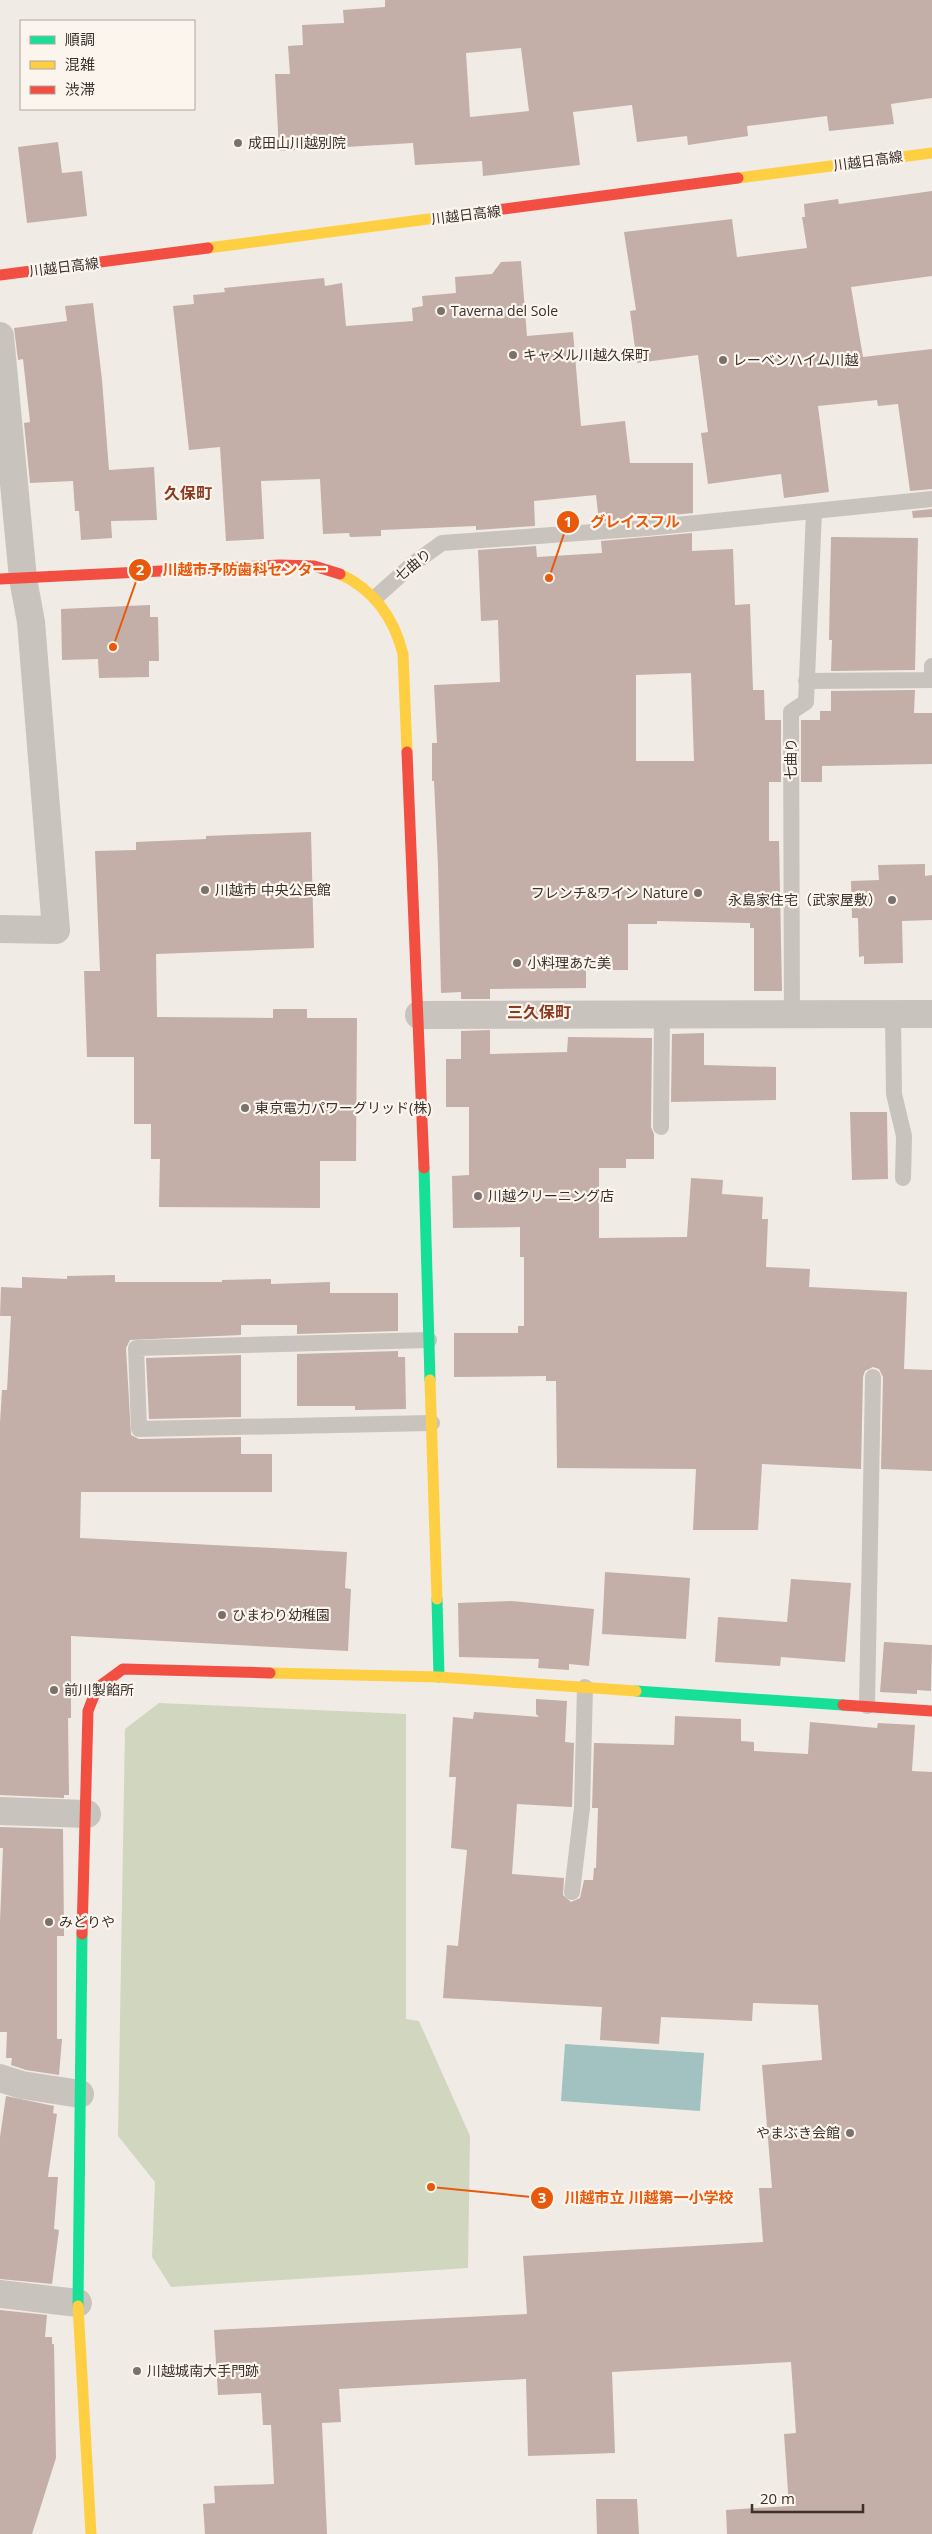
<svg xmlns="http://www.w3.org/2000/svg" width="932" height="2534" viewBox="0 0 932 2534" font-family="'Open Sans','Noto Sans JP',sans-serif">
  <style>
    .green { fill: #d1d6bf }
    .water { fill: #a1c2c1 }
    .building { fill: #c3afa7; fill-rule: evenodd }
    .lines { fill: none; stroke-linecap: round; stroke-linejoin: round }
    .lane { stroke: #c9c3be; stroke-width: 16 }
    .street { stroke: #c9c3be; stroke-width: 28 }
    .fast { stroke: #16e098; stroke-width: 11 }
    .slow { stroke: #ffcf43; stroke-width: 11 }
    .jam { stroke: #f24e42; stroke-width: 11 }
    .poi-dot { fill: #7a716c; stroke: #fbf5ee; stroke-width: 2 }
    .labels { text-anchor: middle; stroke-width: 4.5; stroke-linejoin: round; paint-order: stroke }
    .poi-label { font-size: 14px; fill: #3b302b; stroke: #fbf5ee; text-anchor: start }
    .street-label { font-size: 14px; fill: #3b302b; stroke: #fbf5ee }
    .quarter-label { font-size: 16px; font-weight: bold; fill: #8c3b22; stroke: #fbf5ee }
    .leader { fill: none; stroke: #e8590c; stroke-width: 2 }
    .callout-dot { fill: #e8590c; stroke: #fbf5ee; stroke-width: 2 }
    .mark-label { font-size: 15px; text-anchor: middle; font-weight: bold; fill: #fff }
    .callout-label { font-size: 15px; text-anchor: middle; font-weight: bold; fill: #e8590c; stroke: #fbf5ee; stroke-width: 4.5; stroke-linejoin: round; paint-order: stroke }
  </style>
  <rect width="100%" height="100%" fill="#f0ebe5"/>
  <path class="green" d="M159,1703l247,11v305l13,2 51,115 -2,132 -297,19 -19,-30 3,-75 -37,-46 7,-407z"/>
  <path class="water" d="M565,2044l139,9 -4,58 -139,-10z"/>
  <path class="building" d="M385,0h547v98l-41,6 3,20 -65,7 -2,-15 -80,10 1,10 -60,9 -1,-9 -50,6 -5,-37 -59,7 7,53 -97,11 -1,-15 -67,4 -2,-22 -134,8 -4,-77h15l-2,-28 15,-1 -1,-20 42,-2 -1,-13 42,-3zM521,48l8,63 -59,6 -4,-64z
    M58,142l4,31 20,-2 5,45 -60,7 -9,-76z
    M932,191v85l-81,11 12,70 69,-8v140l-22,2 -12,-87 -20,2 -1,-6 -59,6 11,86 -45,6 -3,-24 -73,10 -7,-51 7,-1 -10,-77 -61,8 -7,-52 6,-1 -12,-78 108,-13 5,38 70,-9 -5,-31h3l-1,-13 34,-5 1,5z
    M521,261l6,75 46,-4 8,94 44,-5 5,42h63v50l-94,9 -3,-27 -62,6 1,25 -59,4v-4l-95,4v6l-31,1 -1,-4 -26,1 -3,-55 -59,2 3,58 -38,2 -6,-94 -31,3 -16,-144 21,-2 -1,-9 32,-3 -1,-4 100,-10 1,8 17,-3 4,43 67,-5 -1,-13 11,-2 -1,-10 34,-3 -1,-16 37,-3 9,-12z
    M93,303l9,77 7,90 45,-3 3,53 -46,1 1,17 -31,2 -2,-29h-4l-2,-30 -43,2 -6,-60 6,-1 -7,-63 -5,1 -4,-32 53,-7 -2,-15z
    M932,509v8l-19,1 -1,-7z
    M692,533v18l41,-2 2,56 15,-1 3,86h11l1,30h16v62h-12v59h10l3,150h-28v-63h-4v-5l-93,-2v3h-29v46h-42v18l-96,1v10h-29v-7l-20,1 -3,-127 -4,-85h-2v-38h5l-3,-58 66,-3 -2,-62 -17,1 -3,-71 58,-4 1,11 65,-4 -1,-12zM691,673l3,88h-58v-86z
    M831,537l87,1 -3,132 -84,1 1,-31h-3z
    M150,605v12h8l1,44h-10v16l-50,1 -1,-19 -36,1 -1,-51z
    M915,690l-1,23h18v51l-110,2v16h-21v-62h19v-9h11v-20z
    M311,832l3,116 -158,6 1,63 116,1v-9h34v9h50l-1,143h-36v47l-161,-1 1,-48h-9v-35h-17v-67h-47l-3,-86h16l-5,-120 41,-1v-8l70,-3v-3z
    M925,864v12l7,-1v45l-30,1 1,42 -39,1v-8l-5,1 -1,-39h-6l-1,-37 28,-1 -1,-15z
    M490,1030v24l77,-2 1,-15 84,1 -1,89 3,7v25h-28v9h-27v70l88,-1 4,-59 32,2 -1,14 41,3 -1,22h6l-2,48 44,2 -1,18 98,5 -3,77 28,1v101l-51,-2 2,-92 -4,-8 -6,-2 -8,4 -2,6 -2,92 -99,-5 -4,66h-65l3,-61 -139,-1 -1,-87h-10v-5l-92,1v-44h64v-7h6v-69h-4v-30l-67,1 -1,-52 17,-1v-68h-23v-48h15v-28z
    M704,1033v32l72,2v33l-105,2 1,-68z
    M850,1112h37l1,67 -36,1z
    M115,1275v7h107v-2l49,-1v5l59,-2v11h68v38l-101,3v-9h-56v10l-111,5 -4,8 5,87 8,4 102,-2v17h31v38h-191l-1,46 267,14 -2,36 6,1 -3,62 -277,-15v82h-3l1,77h-5v3l-64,-3v-372l2,-33h5l4,-74h-11l1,-29 21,1v-11l45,2v-3z
    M398,1351v6h7l1,52 -51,1v-4h-58v-52z
    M241,1355v62l-92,2 -3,-61z
    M605,1572l85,6 -4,61 -84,-5z
    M791,1579l60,4 -6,79 -64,-5 -1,9 -65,-4 3,-45 69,5z
    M512,1601l82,8 -5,57 -20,-2v6l-31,-2 1,-9 -80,-2 -1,-54z
    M884,1642l48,3 -1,46 -14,-1v4l-37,-2z
    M536,1699l31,2 -2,41 9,1 -2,64 -55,-3 -5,70 52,4 -1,17 8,7 9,-4 4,-18h9l1,-12h2l2,-60h-6l2,-65 80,2 1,-29 66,3v22l13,1v9l54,3 2,-32 67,6 1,-5 37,2 -3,46 20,1v762h-205l-1,-24 63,-4 -5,-72 12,-1 -5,-71 -179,10 3,81 -87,3 -2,-77 -187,10 2,33 -19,1 5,111h-122l-2,-30 12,-1 -1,-17 60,-2 -3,-59h-8l-2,-32 -43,2 -4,-65 313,-16 -4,-58 240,-14 -4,-54h13l-10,-123 60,-5 -4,-55 -65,-2 -1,18 -91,-4 -2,27 -59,-4 2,-33 -159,-9 4,-53 11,1 9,-96 -16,-2 5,-71h-7l4,-60 20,2 1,-7 65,5 -3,-3z
    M0,1827l63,2 1,107h-7v103h5l-3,36 -33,-5 -15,-5 1,-7h-6l1,-26h-7v-111l3,-73h-3z
    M6,2096l48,10 -1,7 4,1 -9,63h10l-4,52 5,1 -7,54 -52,-5v-142z
    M0,2310l47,5 -2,22h7v7h2l2,114 -24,76h-32z
    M596,2499h41l2,35h-42z"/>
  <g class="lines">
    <path class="lane" d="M376,597l38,-34 28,-20 205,-15 285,-29
      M806,681l126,-1v-14
      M893,1015l1,79 10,42 -1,42
      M792,1016l-1,-304 15,-10 8,-191
      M661,1127l1,-112
      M429,1340l-293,8 3,81 293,-6
      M867,1706l6,-329
      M572,1892l10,-84 3,-121"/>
    <path class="street" d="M0,336l23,243 8,43 25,308 -56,-1
      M419,1015l513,-1
      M0,1811l87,3
      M0,2078l22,7 58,9
      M0,2294l78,9"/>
    <path class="fast" d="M424,1168l6,212
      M437,1599l2,78
      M636,1691l207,14
      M78,2306l4,-372"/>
    <path class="slow" d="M738,178l194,-25
      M208,248l281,-37
      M340,574c34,16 54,44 63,80l4,98
      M430,1380l7,219
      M270,1673l169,4 197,14
      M78,2306l13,228"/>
    <path class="jam" d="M489,211l249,-33
      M0,275l208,-27
      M0,579l280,-14 34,1 26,8
      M407,752l17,416
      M843,1705l89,6
      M82,1934l6,-223 9,-23 26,-19 147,4"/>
  </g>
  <g class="poi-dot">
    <circle cx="238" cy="143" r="5"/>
    <circle cx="441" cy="311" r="5"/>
    <circle cx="513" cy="355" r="5"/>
    <circle cx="723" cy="360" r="5"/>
    <circle cx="205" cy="890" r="5"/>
    <circle cx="698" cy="893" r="5"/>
    <circle cx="892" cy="900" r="5"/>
    <circle cx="517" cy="963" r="5"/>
    <circle cx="245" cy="1108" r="5"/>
    <circle cx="478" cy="1196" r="5"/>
    <circle cx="222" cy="1615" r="5"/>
    <circle cx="54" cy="1690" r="5"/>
    <circle cx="49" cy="1922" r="5"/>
    <circle cx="850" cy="2133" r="5"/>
    <circle cx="137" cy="2371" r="5"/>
  </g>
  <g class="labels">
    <g class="poi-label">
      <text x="248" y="148">成田山川越別院</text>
      <text x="451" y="316">Taverna del Sole</text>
      <text x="523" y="360">キャメル川越久保町</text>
      <text x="733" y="365">レーベンハイム川越</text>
      <text x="215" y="895">川越市 中央公民館</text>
      <text x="688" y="898" text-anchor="end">フレンチ&amp;ワイン Nature</text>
      <text x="882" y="905" text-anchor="end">永島家住宅（武家屋敷）</text>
      <text x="527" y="968">小料理あた美</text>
      <text x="255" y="1113">東京電力パワーグリッド(株)</text>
      <text x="488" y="1201">川越クリーニング店</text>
      <text x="232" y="1620">ひまわり幼稚園</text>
      <text x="64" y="1695">前川製餡所</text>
      <text x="59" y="1927">みどりや</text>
      <text x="840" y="2138" text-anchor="end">やまぶき会館</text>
      <text x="147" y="2376">川越城南大手門跡</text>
    </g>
    <g class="street-label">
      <text transform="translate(868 161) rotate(-8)" y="5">川越日高線</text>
      <text transform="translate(466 215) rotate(-7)" y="5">川越日高線</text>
      <text transform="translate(64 267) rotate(-7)" y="5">川越日高線</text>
      <text transform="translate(413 565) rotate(-39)" y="5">七曲り</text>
      <text transform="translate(791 759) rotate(-90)" y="5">七曲り</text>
    </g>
    <g class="quarter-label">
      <text x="188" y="499">久保町</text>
      <text x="539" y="1018">三久保町</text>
    </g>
  </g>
  <path class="leader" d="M549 578L568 522M113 647L140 570M431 2187L542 2198"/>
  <g class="callout-dot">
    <circle cx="549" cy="578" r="5"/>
    <circle cx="113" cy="647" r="5"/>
    <circle cx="431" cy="2187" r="5"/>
    <circle cx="568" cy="522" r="12"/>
    <circle cx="140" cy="570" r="12"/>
    <circle cx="542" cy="2198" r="12"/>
  </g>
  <g class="mark-label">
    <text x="568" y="527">1</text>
    <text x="140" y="575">2</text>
    <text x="542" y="2203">3</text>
  </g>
  <g class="callout-label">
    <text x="635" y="527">グレイスフル</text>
    <text x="245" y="575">川越市予防歯科センター</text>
    <text x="649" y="2203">川越市立 川越第一小学校</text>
  </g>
  <rect x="20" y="20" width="175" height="90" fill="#fbf5ee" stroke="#aea6a0"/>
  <rect x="30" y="36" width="25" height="8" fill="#16e098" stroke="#aea6a0"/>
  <text x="65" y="45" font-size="15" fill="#3b302b">順調</text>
  <rect x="30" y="61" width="25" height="8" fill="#ffcf43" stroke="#aea6a0"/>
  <text x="65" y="70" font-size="15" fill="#3b302b">混雑</text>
  <rect x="30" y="86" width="25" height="8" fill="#f24e42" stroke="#aea6a0"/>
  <text x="65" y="95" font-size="15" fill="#3b302b">渋滞</text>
  <path d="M752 2504v8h111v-8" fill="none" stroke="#3b302b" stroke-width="2.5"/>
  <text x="760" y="2504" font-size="15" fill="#3b302b" stroke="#fbf5ee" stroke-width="4" paint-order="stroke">20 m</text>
</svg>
